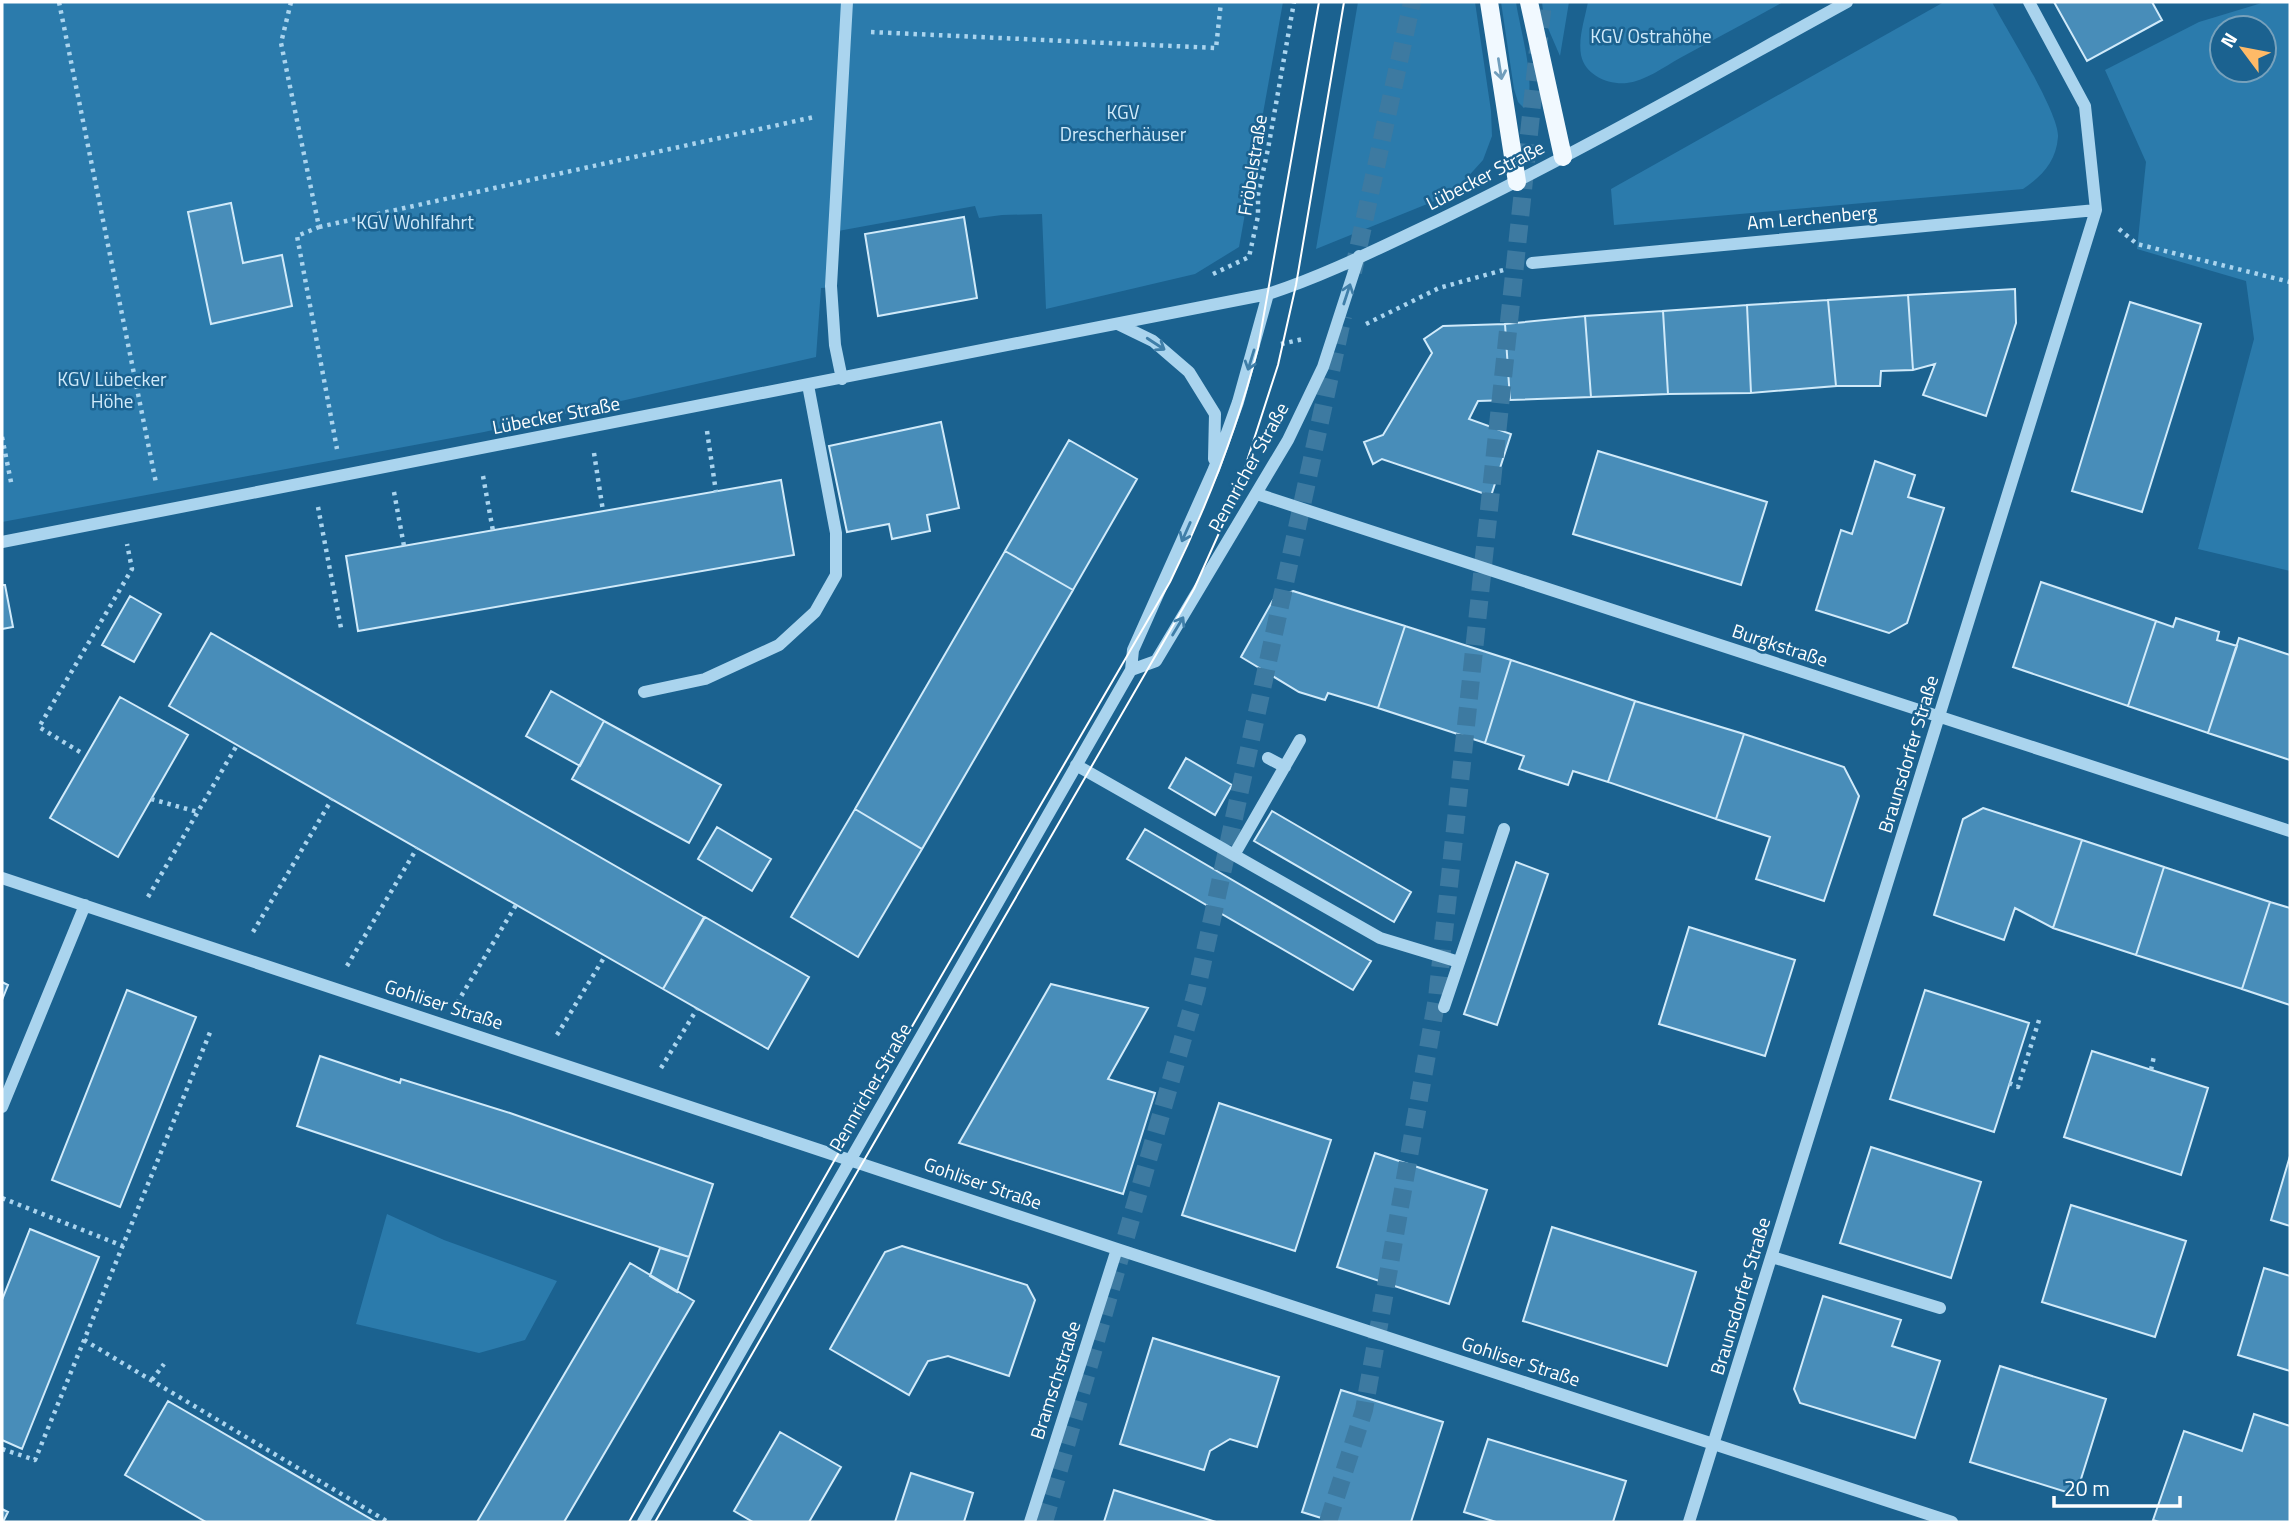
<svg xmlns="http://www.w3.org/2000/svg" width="2292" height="1524" viewBox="0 0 2292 1524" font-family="'Titillium Web',sans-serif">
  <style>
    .green { fill: #2b7bac; fill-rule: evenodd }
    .building { fill: #488db9; stroke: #d0eafa; stroke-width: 2 }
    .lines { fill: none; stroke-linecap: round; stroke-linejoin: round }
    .major-tunnel { stroke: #3d7aa1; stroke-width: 18; stroke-dasharray: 18 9; stroke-linecap: butt }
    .path { stroke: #aad4ee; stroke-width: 4.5; stroke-dasharray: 3.5 5; stroke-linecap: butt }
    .minor { stroke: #aad4ee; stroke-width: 12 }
    .major { stroke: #f1f9ff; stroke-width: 18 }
    .tram { stroke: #fff; stroke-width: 2 }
    .oneway { stroke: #719ebc }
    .oneway2 { stroke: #3f7ea8 }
    .labels { text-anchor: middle; stroke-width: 5; stroke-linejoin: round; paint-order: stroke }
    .park-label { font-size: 19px; fill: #d0eafa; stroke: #1b6290 }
    .street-label { font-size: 19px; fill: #fff; stroke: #1b6290 }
  </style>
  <rect width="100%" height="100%" fill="#1b6290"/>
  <path class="green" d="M2,2h1281l-44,245 -44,27 -149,35 -4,-95 -40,1 -23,3 -4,-12 -137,25 -3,56 -14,1 -5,69 -332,75 -482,90z
    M1358,2h117l16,109 1,25 -9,24 -19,21 -22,17 -126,51z
    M1501,2h15c3,24 23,89 8,106l-6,-6 -4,-13z
    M1542,2h27l-9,54 -16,-37z
    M1588,2h195c-34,19 -69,37 -103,56 -16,9 -35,23 -53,25 -19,2 -42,-8 -46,-28 -3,-17 4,-37 7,-53z
    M1944,2h48c13,25 68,112 66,135 -2,25 -16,39 -35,52l-409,36 -3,-36z
    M2265,2h25v569l-92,-22 56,-210 -8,-58 -109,-32 9,-87 -41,-92 94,-48zM2222,28h42v42h-42z
    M387,1214l57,26 113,41 -32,59 -46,13 -123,-29z"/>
  <path class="building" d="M2054,2h98l10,18 -75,41z
    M231,203l12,60 39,-8 10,51 -81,18 -23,-112z
    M964,217l13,81 -99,18 -13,-82z
    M2015,289l1,34 -30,93 -63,-21 12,-31 -22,6 -5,-75z
    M1908,295l5,75 -32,1 -1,15h-44l-8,-86z
    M1828,300l8,86 -85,7 -4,-88z
    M2130,302l71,22 -59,188 -70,-21z
    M1747,305l4,88 -83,1 -5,-83z
    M1663,311l5,83 -77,3 -6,-81z
    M1585,316l6,81 -81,3 -5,-76z
    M1505,324l5,76 -32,1 -9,18 42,15 -20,62 -109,-37 -9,5 -9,-22 19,-7 49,-82 -8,-14 19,-13z
    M941,422l18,86 -32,7 3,16 -38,8 -3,-15 -42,8 -18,-86z
    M1069,440l68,39 -64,111 -68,-39z
    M1598,451l169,51 -26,83 -168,-51z
    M1875,461l40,14 -7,22 36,11 -37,115 -18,10 -73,-23 25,-80 11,4z
    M781,480l13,75 -436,76 -12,-75z
    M1005,551l68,39 -151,259 -67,-40z
    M2041,582l115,39 -28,85 -115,-39z
    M2,585h3l8,42 -11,2z
    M1293,591l112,35 -27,82 -50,-15 -3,7 -26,-8 -58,-35 32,-57z
    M130,596l31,18 -27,48 -32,-17z
    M2176,618l43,14 -2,8 20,6 -29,87 -80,-27 28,-85 17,6z
    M1405,626l106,34 -26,83 -107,-35z
    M211,633l493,284 -41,72 -494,-283z
    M2239,638l51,17v105l-82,-27z
    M1511,660l124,41 -27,81 -35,-11 -5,14 -49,-16 5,-13 -39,-13z
    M551,691l53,30 -24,45 -54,-30z
    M120,697l68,38 -70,122 -68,-39z
    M1635,701l109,33 -28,85 -108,-37z
    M604,721l117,64 -32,58 -117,-64z
    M1744,734l100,33 15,29 -35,105 -68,-22 14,-42 -54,-18z
    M1186,758l46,27 -17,30 -46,-27z
    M1983,808l99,32 -29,88 -38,-20 -11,32 -70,-25 29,-96z
    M855,809l67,40 -64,108 -67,-40z
    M1272,811l139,81 -17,30 -140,-81z
    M717,827l54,32 -19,32 -54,-32z
    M1145,829l226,132 -18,29 -226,-131z
    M2082,840l82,27 -28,88 -83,-27z
    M1516,862l32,12 -51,151 -33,-11z
    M2164,867l106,35 -28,87 -106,-34z
    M2270,902l20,6v97l-48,-16z
    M705,917l104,60 -41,72 -105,-60z
    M1689,927l106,33 -30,96 -106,-32z
    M2,982l6,3 -6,15z
    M1051,984l97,24 -40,71 47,14 -32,101 -164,-51z
    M127,990l69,27 -76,190 -68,-27z
    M1925,990l104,33 -35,109 -104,-33z
    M2092,1051l116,37 -27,87 -117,-38z
    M320,1056l80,27 1,-4 109,34 203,71 -24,73 -392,-131z
    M1219,1103l112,37 -36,111 -113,-36z
    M1871,1147l110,35 -30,96 -111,-35z
    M1375,1153l112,37 -38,114 -112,-37z
    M2290,1156v70l-19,-6z
    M2071,1205l115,36 -31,96 -113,-35z
    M1552,1227l144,45 -29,94 -144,-45z
    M30,1229l69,28 -77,192 -20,-9v-140z
    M902,1246l125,39 8,15 -26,76 -61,-20 -20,5 -19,34 -79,-46 55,-97z
    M660,1248l29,9 -12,35 -27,-16z
    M630,1263l64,38 -130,221h-87z
    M2264,1268l26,8v95l-52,-16z
    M1823,1296l78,24 -9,26 48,15 -25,77 -115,-35 -6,-14z
    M1153,1338l126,39 -22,70 -27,-8 -20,12 -6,19 -84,-26z
    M2000,1366l106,33 -30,96 -106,-33z
    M1341,1390l102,32 -32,100h-77l-32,-10z
    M168,1401l208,121h-170l-81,-47z
    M2254,1414l36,12v96h-131l-6,-2 31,-89 58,20z
    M780,1432l61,35 -32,55h-56l-19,-11z
    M1488,1439l138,42 -13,41h-117l-32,-10z
    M911,1473l62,20 -9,29h-69z
    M1114,1490l102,32h-112z
    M2,1509l6,3 -5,10h-1z"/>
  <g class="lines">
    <path class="major-tunnel" d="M1353,272l59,-270
      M1044,1522l152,-529 147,-677
      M1328,1522l36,-112 73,-412 106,-996"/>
    <path class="path" d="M59,2l97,481
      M291,2l-10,41 38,184 -22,9 40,213
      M871,32l345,16 5,-46
      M319,227l495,-110
      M2119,229l18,15 153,38
      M1213,274l36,-17 9,-41v-21l10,-46 26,-147
      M1366,324l73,-36 68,-19
      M1281,344l22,-5
      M707,431l9,61
      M2,437l10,50
      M594,453l9,58
      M483,476l10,55
      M394,492l10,54
      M318,507l23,121
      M80,752l-41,-25 93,-158 -5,-25
      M151,799l47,13
      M148,897l89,-152
      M253,932l79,-133
      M347,966l70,-118
      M457,1003l59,-98
      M557,1035l48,-79
      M661,1068l36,-59
      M2151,1070l3,-14
      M2009,1083l9,4 22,-70
      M2,1198l121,48
      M84,1340l304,182
      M152,1380l12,-16
      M2,1449l33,11 176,-430"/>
    <path class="minor" d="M1532,263l564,-53
      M1118,324l35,17 36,31 26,42 -1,45
      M842,379l-7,-34 -4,-59 16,-284
      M1257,494l1033,337
      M2,542l1266,-248c59,-19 115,-48 171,-74 139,-67 273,-144 408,-218
      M1131,670l25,-9 132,-221 35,-73 36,-111
      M644,692l61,-13 74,-34 36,-33 21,-37v-42l-28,-148
      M1268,758l17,9
      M1076,765l304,173 79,24
      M1234,855l66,-115
      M2,878l1115,371 835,273
      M1444,1007l60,-178
      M2,1107l83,-202
      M1772,1257l168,51
      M643,1522l488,-852 2,-20 81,-181 24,-67 30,-108
      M1030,1522l87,-273
      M1689,1522l407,-1312 -11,-104 -56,-104"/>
    <path class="major" d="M1489,2l28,180
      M1529,2l34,155"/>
    <path class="tram" d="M629,1522l209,-368 332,-572c37,-76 67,-152 88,-234l61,-346
      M655,1522l539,-933 42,-94 42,-130 18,-80 48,-283"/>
  </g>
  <defs><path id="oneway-shaft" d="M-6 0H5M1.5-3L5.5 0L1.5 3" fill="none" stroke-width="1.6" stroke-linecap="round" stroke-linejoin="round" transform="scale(1.75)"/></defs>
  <use class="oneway" href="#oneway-shaft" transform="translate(1500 69) rotate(81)"/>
  <g class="oneway2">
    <use href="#oneway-shaft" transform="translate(1347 294) rotate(-72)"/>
    <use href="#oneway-shaft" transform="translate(1156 344) rotate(33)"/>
    <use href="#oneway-shaft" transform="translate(1251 360) rotate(107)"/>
    <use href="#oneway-shaft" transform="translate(1186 532) rotate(114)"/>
    <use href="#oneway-shaft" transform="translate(1178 626) rotate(-59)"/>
  </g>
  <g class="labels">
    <g class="park-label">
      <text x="1651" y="43">KGV Ostrahöhe</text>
      <text x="1123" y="119">KGV<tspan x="1123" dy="22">Drescherhäuser</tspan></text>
      <text x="415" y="229">KGV Wohlfahrt</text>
      <text x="112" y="386">KGV Lübecker<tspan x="112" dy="22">Höhe</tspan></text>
    </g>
    <g class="street-label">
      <text transform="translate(1252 165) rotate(-81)" y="7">Fröbelstraße</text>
      <text transform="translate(1485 175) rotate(-27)" y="7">Lübecker Straße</text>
      <text transform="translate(1812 217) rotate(-5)" y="7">Am Lerchenberg</text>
      <text transform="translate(556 415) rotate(-11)" y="7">Lübecker Straße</text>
      <text transform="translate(1248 467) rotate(-61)" y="7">Pennricher Straße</text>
      <text transform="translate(1780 645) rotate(18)" y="7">Burgkstraße</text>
      <text transform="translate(1908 754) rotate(-73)" y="7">Braunsdorfer Straße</text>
      <text transform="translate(444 1004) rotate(18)" y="7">Gohliser Straße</text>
      <text transform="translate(870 1087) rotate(-60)" y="7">Pennricher Straße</text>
      <text transform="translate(983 1183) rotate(19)" y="7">Gohliser Straße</text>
      <text transform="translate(1740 1296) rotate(-73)" y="7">Braunsdorfer Straße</text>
      <text transform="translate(1521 1361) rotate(18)" y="7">Gohliser Straße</text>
      <text transform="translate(1055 1380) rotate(-72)" y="7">Bramschstraße</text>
    </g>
  </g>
  <rect width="2292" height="1524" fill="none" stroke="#ffffff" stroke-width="7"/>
  <g transform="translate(2243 49) rotate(302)"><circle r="33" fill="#1b6290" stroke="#76a1bc" stroke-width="2"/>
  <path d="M0-5L12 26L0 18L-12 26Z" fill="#ffba67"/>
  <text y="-10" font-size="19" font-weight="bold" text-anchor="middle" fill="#ffffff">N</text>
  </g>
  <path d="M2054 1496v10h126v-10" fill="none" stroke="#ffffff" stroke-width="3.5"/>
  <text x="2064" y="1496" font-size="21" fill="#ffffff" stroke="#1b6290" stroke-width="5" paint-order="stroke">20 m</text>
</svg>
